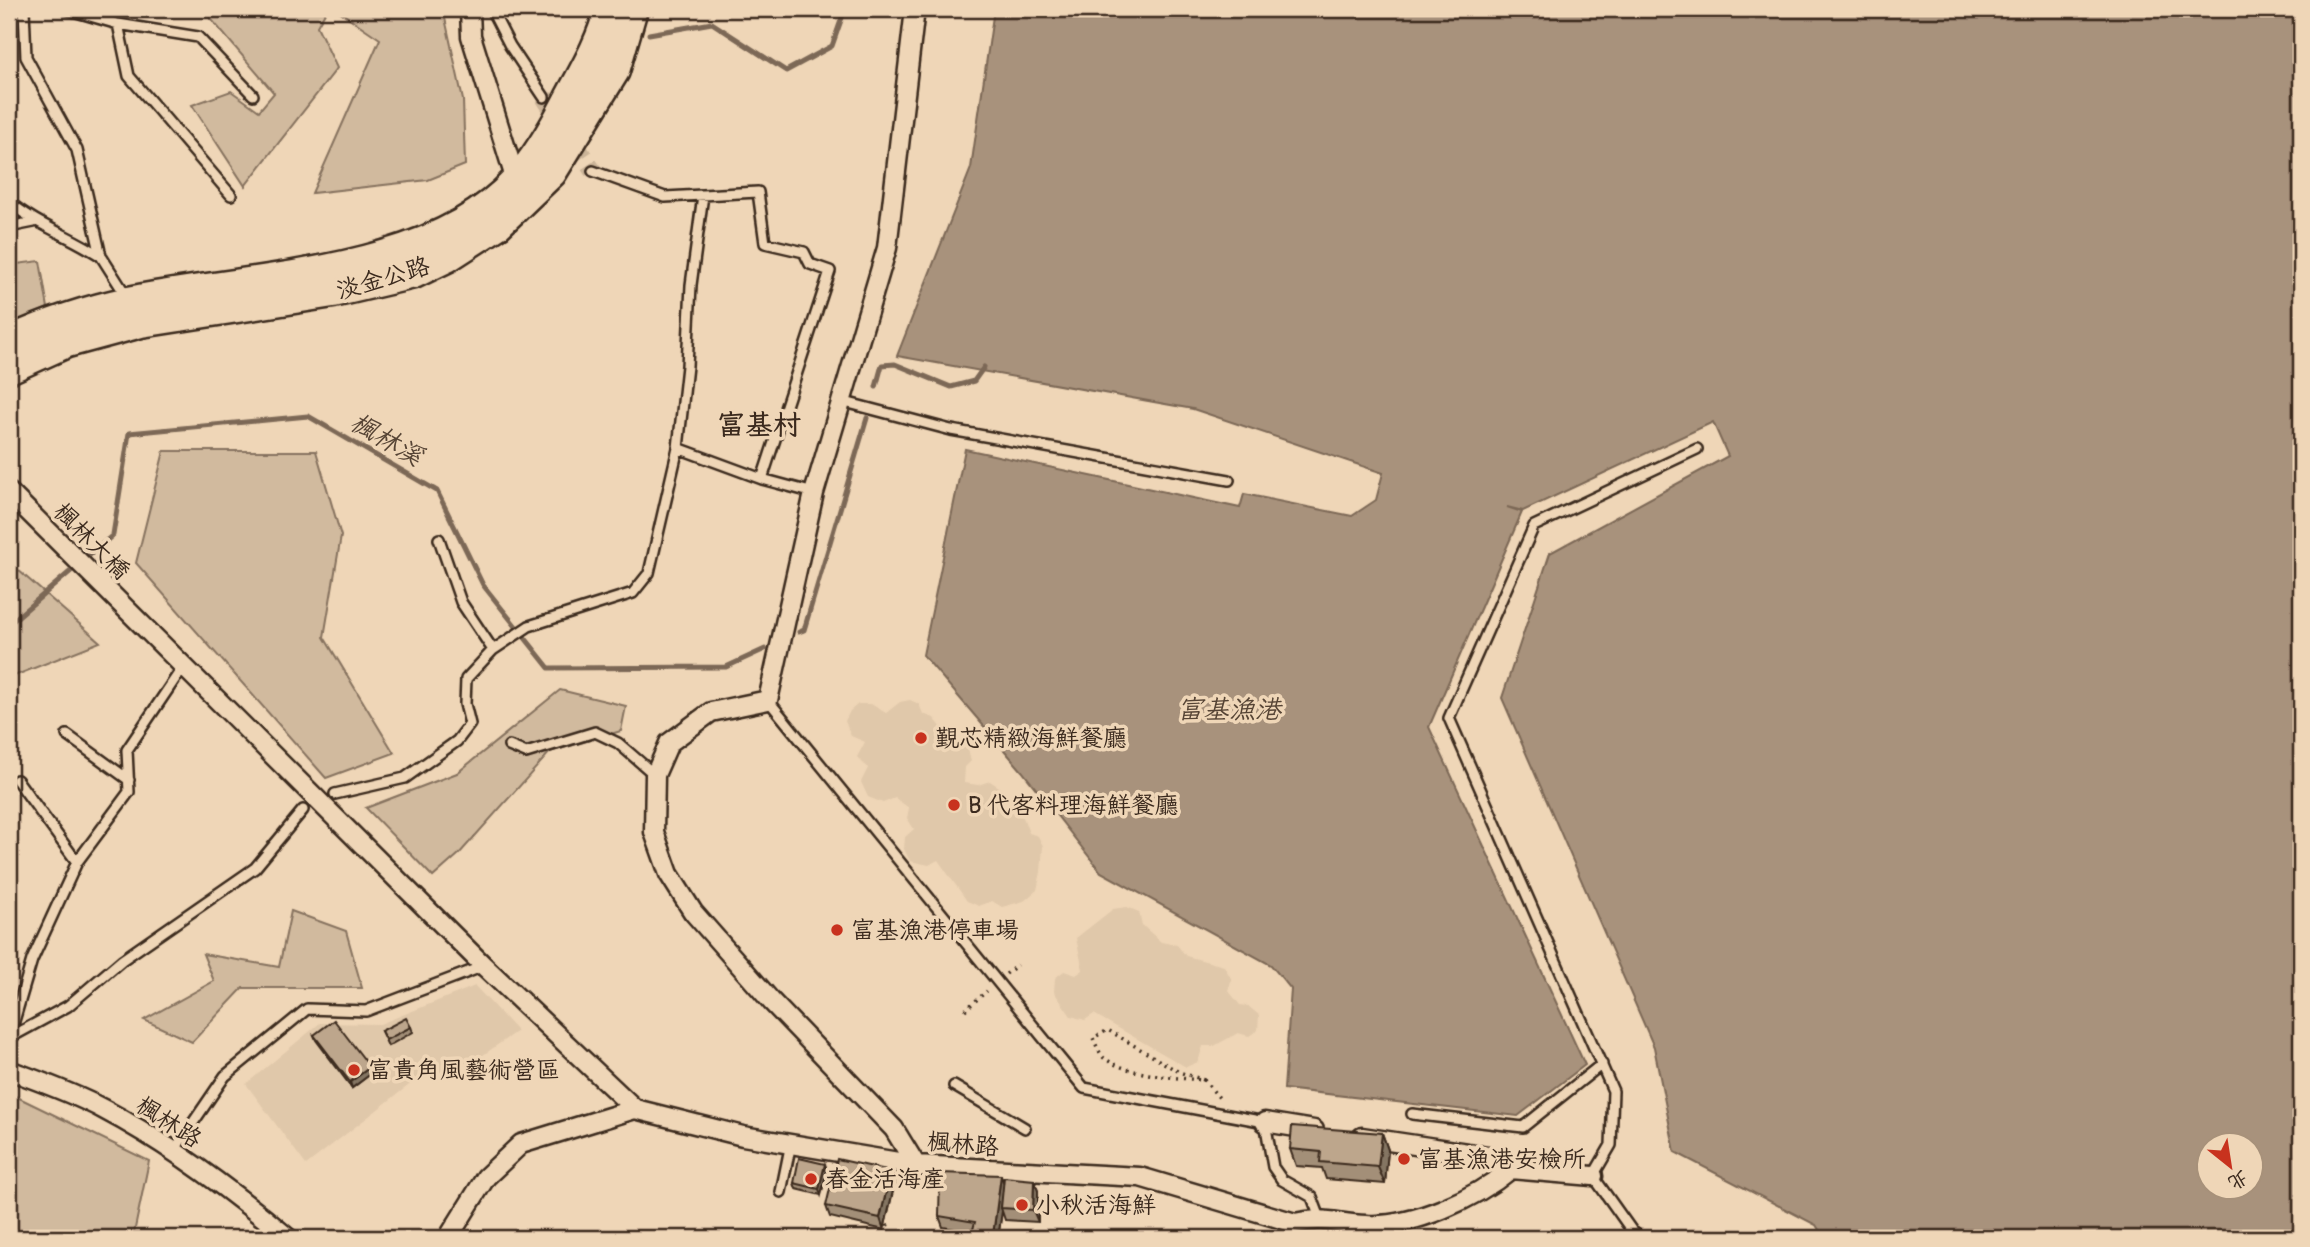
<svg xmlns="http://www.w3.org/2000/svg" width="2310" height="1247" viewBox="0 0 2310 1247" font-family="Pangolin,'LXGW WenKai TC',sans-serif">
  <style>
    .built { fill: #e0c8aa }
    .green { fill: #d1ba9e; stroke: #86725e; stroke-width: 2 }
    .water { fill: #a8927b; stroke: #7c6856; stroke-width: 2; fill-rule: evenodd }
    .lines { fill: none; stroke-linecap: round; stroke-linejoin: round }
    .stream { stroke: #7c6856; stroke-width: 5 }
    .minor-tunnel { stroke: #cbb498; stroke-width: 18; stroke-dasharray: 18 9; stroke-linecap: butt }
    .service-casing { stroke: #3b2a1e; stroke-width: 14 }
    .minor-casing { stroke: #3b2a1e; stroke-width: 23 }
    .primary-casing { stroke: #3b2a1e; stroke-width: 33 }
    .path { stroke: #3b2a1e; stroke-width: 3.5; stroke-dasharray: 2 5; stroke-linecap: butt }
    .service { stroke: #efd6b7; stroke-width: 9 }
    .minor { stroke: #efd6b7; stroke-width: 18 }
    .primary { stroke: #efd6b7; stroke-width: 28 }
    .wall { fill: #a38f78; stroke: #3b2a1e; stroke-width: 2 }
    .shaded-wall { fill: #847462; stroke: #3b2a1e; stroke-width: 2 }
    .building { fill: #bda68c; stroke: #3b2a1e; stroke-width: 2 }
    .poi-dot { fill: #c8321e; stroke: #efd6b7; stroke-width: 2.5 }
    .labels { text-anchor: middle; stroke-width: 7; stroke-linejoin: round; paint-order: stroke }
    .street-label { font-size: 24px; fill: #3b2a1e; stroke: #efd6b7 }
    .poi-label { font-size: 24px; fill: #3b2a1e; stroke: #efd6b7; text-anchor: start }
    .water-label { font-size: 26px; font-style: italic; fill: #564435; stroke: #efd6b7 }
    .quarter-label { font-size: 28px; font-weight: bold; fill: #3b2a1e; stroke: #efd6b7 }
  </style>
  <rect width="100%" height="100%" fill="#efd6b7"/>
  <filter id="ink" filterUnits="userSpaceOnUse"><feTurbulence type="fractalNoise" baseFrequency=".0143" numOctaves="2"/><feDisplacementMap in="SourceGraphic" scale="14" xChannelSelector="R" yChannelSelector="G"/><feConvolveMatrix kernelMatrix="1 2 1 2 8 2 1 2 1" color-interpolation-filters="sRGB"/></filter>
  <g filter="url(#ink)">
    <path class="built" d="M910,700l9,4 4,10 11,4 8,10v11l6,5 10,-3 10,7 3,13 -6,6 -1,16 14,2 12,-4 9,6 4,21 20,9 6,16 9,3 5,10 -2,26 -4,18 -13,11 -22,6 -10,-6 -13,5 -12,-5 -29,-41 -9,5 -19,-4 -6,-12 1,-12 9,-8 -7,-11 2,-10 -14,-10 -12,5 -15,-6 -7,-15 7,-14 -11,-11 8,-15 -14,-6 -6,-15 5,-10 8,-7h13l15,9 14,-11z
      M1127,907l12,5 3,13 19,17 16,3 9,11 38,10 8,14 -4,10 12,15 8,1 11,9 -1,15 -9,6 -11,-3 -24,13h-11l-5,16 -12,5 -92,-53 -9,6 -14,-4 -17,-24 1,-14 9,-7 12,4 7,-5 -7,-32 37,-29z
      M475,986l42,45 -38,27 -66,24 -107,83 -60,-81 74,-61 60,1z"/>
    <path class="green" d="M190,9h137l-10,17 20,42 -92,118 -53,-81 39,-14 28,20 15,-18 -68,-80z
      M336,9h107l20,91 2,65 -37,15 -116,13 68,-154z
      M40,261l8,47 -39,17v-60z
      M164,451h152l25,85 -17,101 70,116 -68,25 -190,-215z
      M9,562l91,80 -91,36z
      M560,690l66,16 -5,25 -71,21 -91,102 -26,23 -67,-69 91,-35z
      M9,841l5,9v110l-5,8z
      M291,911l55,20 16,57h-119l-51,54 -48,-22 70,-39 -11,-27 76,13z
      M9,1093l140,68 -16,77h-124z"/>
    <path class="water" d="M994,9h1307v1229h-477l-8,-13 -141,-73 -21,-105 -152,-349 48,-145 178,-97 -15,-34 -190,89 -16,-4 15,5 -93,215 156,338 -67,51 -234,-27 7,-100 -20,-24 -170,-93 -79,-101 -99,-116 42,-206 275,59 4,-14 108,22 24,-16 7,-27 -190,-64 -296,-53 74,-188zM2208,1146h42v42h-42z"/>
    <g class="lines">
      <path class="stream" d="M649,34l63,-11 74,48 46,-25 13,-37
        M876,387l6,-22 13,-1 56,23 23,-6 10,-14
        M9,624l104,-89 16,-102 179,-17 129,75 46,94 66,83 177,-1 39,-18
        M799,632l5,-2 63,-212"/>
      <path class="minor-tunnel" d="M544,97l49,74"/>
      <defs>
        <path id="service" d="M24,9l2,48 51,93 24,106 26,41
          M66,9l52,15 11,52 102,119
          M491,9l19,37 34,51
          M118,24l80,13 55,58
          M593,171l72,26 93,-5 7,51 39,9 6,12 20,7 -68,208
          M9,202c28,23 61,34 92,54
          M9,227l25,-5
          M841,401l110,29 278,50
          M678,448l84,31 52,14
          M439,539l22,63 32,48
          M768,700l316,388 181,34 8,45 9,13 30,17 8,21
          M67,735l62,45
          M509,746l17,7 69,-21 23,11 37,32
          M17,780l60,82
          M335,794l70,-16 52,-37 13,-17 -5,-20 1,-25 27,-29 36,-24 104,-33 16,-20 29,-125 9,-82 4,-81 12,-90
          M9,1038l23,-78 45,-98 52,-70 -2,-42 56,-83
          M9,1038l59,-32 54,-46 133,-92 48,-58
          M954,1086l71,42
          M1412,1114l111,13 79,-63
          M173,1152l52,-76 82,-67 59,2 118,-45
          M781,1192l10,-49
          M257,1238l12,-16
          M1285,1238l10,-15
          M1641,1238l-9,-7 -39,-55 18,-31 2,-54 -164,-373 85,-192 163,-77
          M1666,1238h15"/>
        <path id="minor" d="M470,9l1,27 46,148
          M915,9l-28,239 -73,245 -46,207 -57,12 -42,31 -14,32 -1,57 15,42 24,38 79,90 122,127 22,36
          M9,492l475,474 151,143
          M9,1070c32,12 64,23 94,39 65,34 129,82 185,129
          M1265,1122l49,8
          M1362,1137l126,19 23,13 82,7
          M448,1238l38,-61 35,-33 114,-35 108,27 173,29 224,12 155,46c31,-7 42,1 71,2 46,3 110,-27 145,-56"/>
        <path id="primary" d="M9,341c39,-18 78,-31 120,-40 119,-25 301,-25 387,-121 21,-23 38,-53 52,-80 16,-30 33,-58 41,-91
          M9,369l58,-26 74,-20 192,-30 81,-19 33,-16 51,-33 54,-52 63,-102 18,-62"/>
      </defs>
      <use href="#service" class="service-casing"/>
      <use href="#minor" class="minor-casing"/>
      <use href="#primary" class="primary-casing"/>
      <path class="path" d="M1006,974l11,-9
        M965,1010l22,-19
        M1204,1080l-25,-8 -71,-42 -15,8c3,6 6,15 11,20 23,17 72,20 100,22l16,19
        M885,1218l6,17 -3,3"/>
      <use href="#service" class="service"/>
      <use href="#minor" class="minor"/>
      <use href="#primary" class="primary"/>
    </g>
    <path class="wall" d="M411,1027l2,5 -25,14 -7,-15z
      M314,1035l56,32 2,6 -20,15 -36,-48z
      M1382,1133l6,17 -3,34 -59,-5 -4,-11 -26,-2 -6,-17z
      M827,1169l-6,26 -25,-6 -2,-6z
      M891,1171l4,11 -11,48 -54,-13 -4,-11z
      M1034,1180l4,11v31l-33,-2 -3,-9 -4,27h-24l-2,-6 -29,-5 -4,-11 65,-34z"/>
    <path class="shaded-wall" d="M370,1067l2,6 -20,15 -2,-6z
      M1382,1133l6,17 -3,34 -7,-17z
      M825,1164l2,5 -6,26 -2,-6z
      M891,1171l4,11 -11,48 -4,-12z
      M1001,1175l4,12 -4,21 1,3 -4,27h-4l-1,-3z
      M1034,1180l4,11v31l-5,-12z"/>
    <path class="building" d="M406,1018l5,9 -25,13 -5,-9z
      M334,1020l36,47 -20,15 -36,-47z
      M1292,1126l90,7 -4,34 -58,-5 1,-10 -31,-3z
      M799,1158l26,6 -6,25 -25,-6z
      M837,1159l54,12 -11,47 -54,-12z
      M940,1173l61,2 -8,60 -21,-2 3,-11 -36,-6z
      M1004,1177l30,3 -1,30 -32,-2z"/>
  </g>
  <g class="poi-dot">
    <circle cx="921" cy="738" r="7"/>
    <circle cx="954" cy="805" r="7"/>
    <circle cx="837" cy="930" r="7"/>
    <circle cx="354" cy="1070" r="7"/>
    <circle cx="1404" cy="1159" r="7"/>
    <circle cx="811" cy="1179" r="7"/>
    <circle cx="1022" cy="1205" r="7"/>
  </g>
  <g class="labels">
    <g class="street-label">
      <text transform="translate(383 278) rotate(-16)" y="8">淡金公路</text>
      <text transform="translate(92 541) rotate(45)" y="8">楓林大橋</text>
      <text transform="translate(169 1122) rotate(33)" y="8">楓林路</text>
      <text transform="translate(963 1144) rotate(5)" y="8">楓林路</text>
    </g>
    <g class="poi-label">
      <text x="935" y="746">覲芯精緻海鮮餐廳</text>
      <text x="968" y="813">B 代客料理海鮮餐廳</text>
      <text x="851" y="938">富基漁港停車場</text>
      <text x="368" y="1078">富貴角風藝術營區</text>
      <text x="1418" y="1167">富基漁港安檢所</text>
      <text x="825" y="1187">春金活海產</text>
      <text x="1036" y="1213">小秋活海鮮</text>
    </g>
    <g class="water-label">
      <text transform="translate(387 439) rotate(30)" y="9">楓林溪</text>
      <text x="1229" y="718">富基漁港</text>
    </g>
    <g class="quarter-label">
      <text x="759" y="434">富基村</text>
    </g>
  </g>
  <rect width="2310" height="1247" fill="none" stroke="#efd6b7" stroke-width="35"/>
  <rect x="18" y="18" width="2275" height="1212" fill="none" stroke="#3b2a1e" stroke-width="2.5" filter="url(#ink)"/>
  <g transform="translate(2230 1166) rotate(150)"><circle r="33" fill="#efd6b7" stroke="#a7917a" stroke-width="2"/>
  <path d="M0-5L12 26L0 18L-12 26Z" fill="#c8321e"/>
  <text y="-10" font-size="19" font-weight="bold" text-anchor="middle" fill="#3b2a1e">北</text>
  </g>
</svg>
